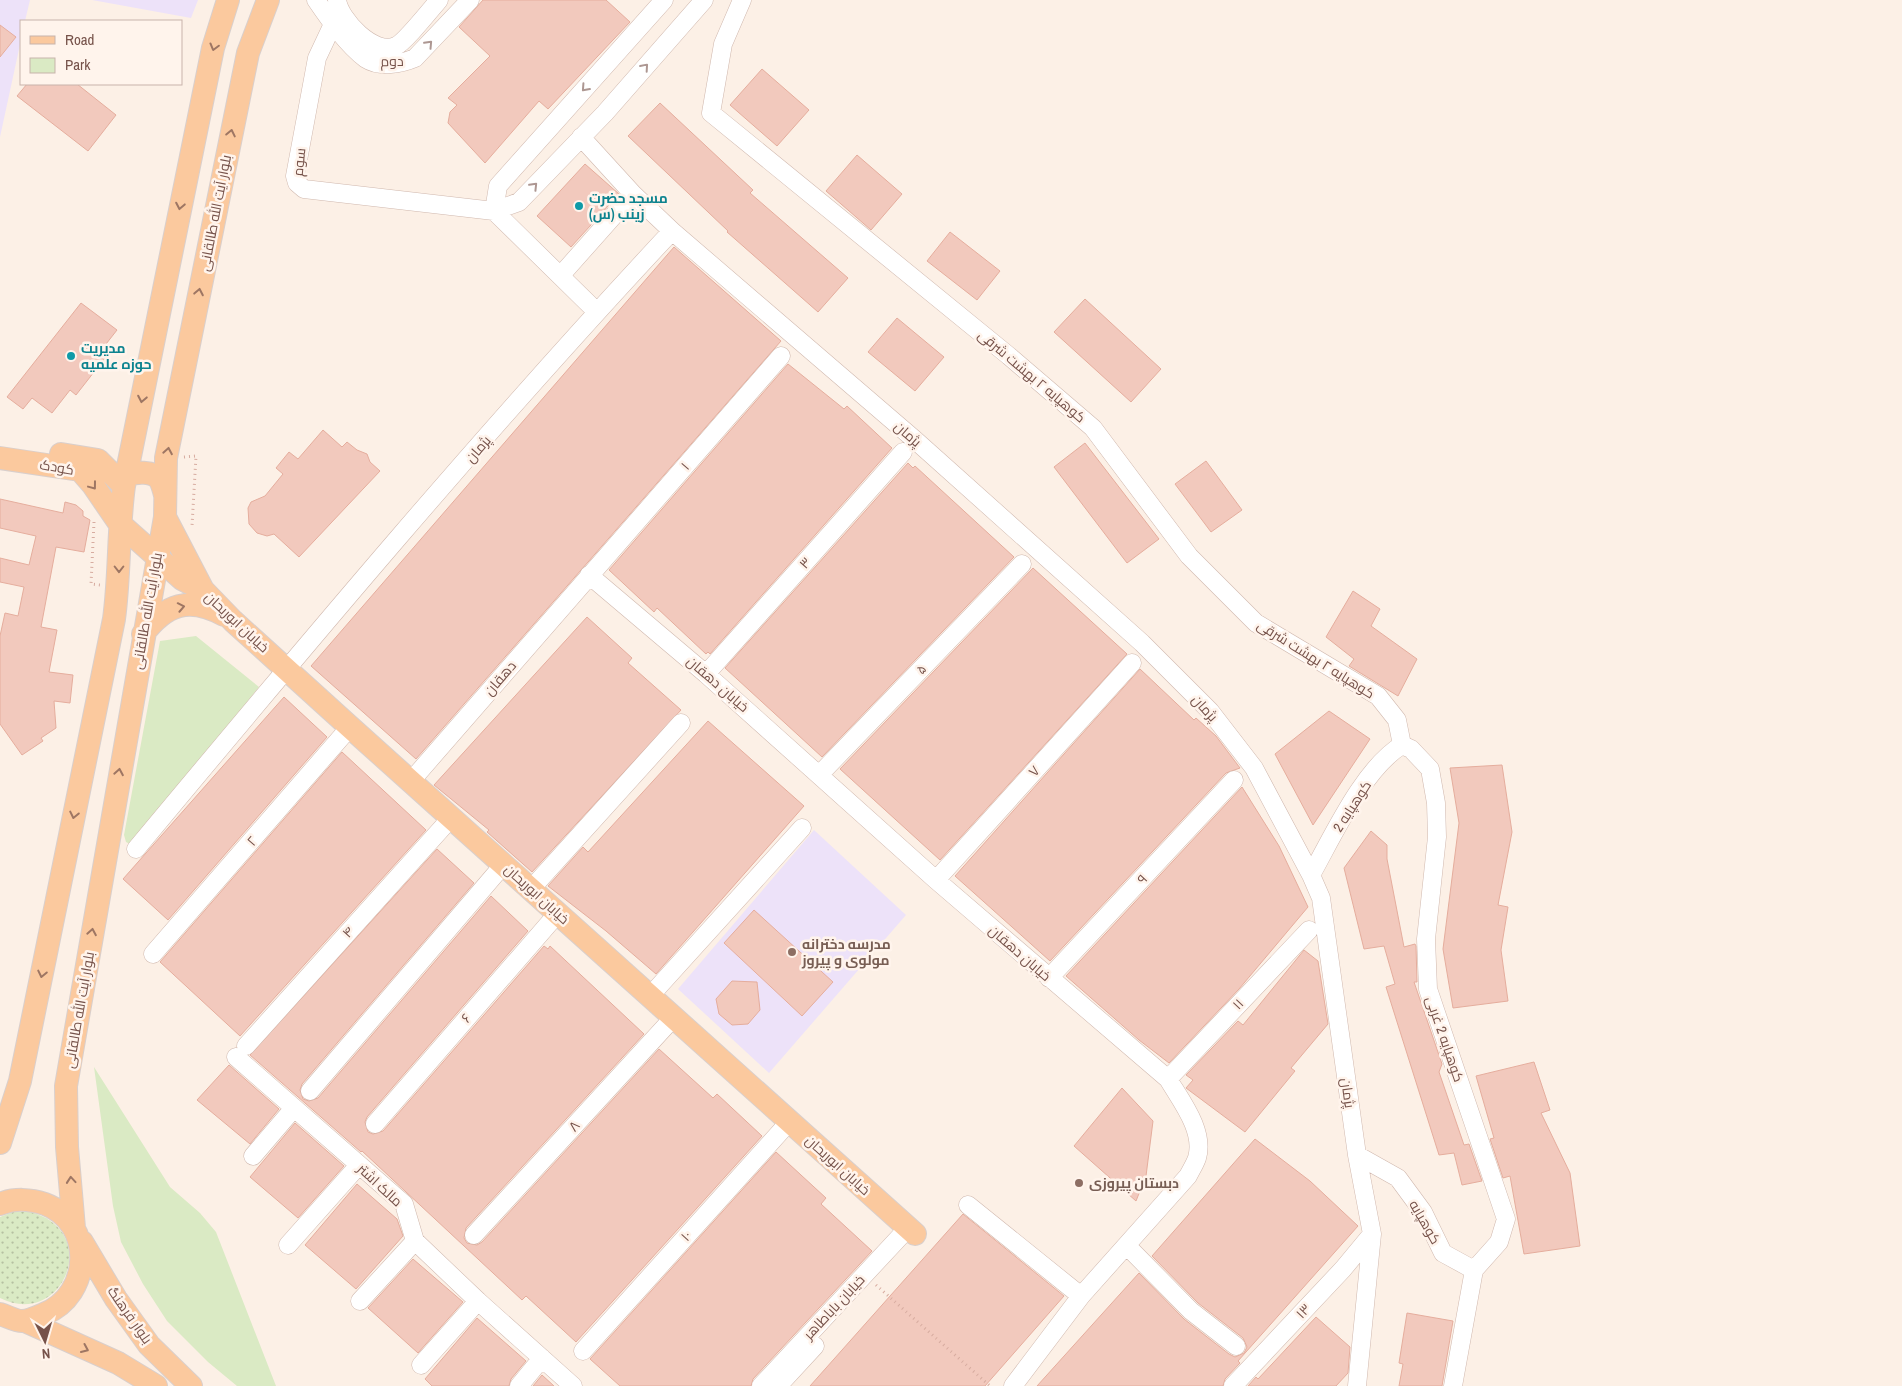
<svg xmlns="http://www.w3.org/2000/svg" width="1902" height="1386" viewBox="0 0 1902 1386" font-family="'Archivo Narrow',Cairo,sans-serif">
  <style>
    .education { fill: #ede2f9 }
    .grass { fill: url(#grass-dots) }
    .green { fill: #daeac4 }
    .building { fill: #f2c9bd; stroke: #e5ad9d }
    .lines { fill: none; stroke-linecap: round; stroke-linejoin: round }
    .minor-casing { stroke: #d0b8ae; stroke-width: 19 }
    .major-casing { stroke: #d9cfcc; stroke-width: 24 }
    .path { stroke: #d7aca0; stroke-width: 3; stroke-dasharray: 1 4; stroke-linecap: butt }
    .minor { stroke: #fff; stroke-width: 18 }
    .major { stroke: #fbc99e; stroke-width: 22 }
    .oneway { stroke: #ad9792 }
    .oneway2 { stroke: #9e7663 }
    .culture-dot { fill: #0f9aa8; stroke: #fff4ec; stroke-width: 2 }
    .education-dot { fill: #8d6e63; stroke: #fff4ec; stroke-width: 2 }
    .labels { text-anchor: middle; stroke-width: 5; stroke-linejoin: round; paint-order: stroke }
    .street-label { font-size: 14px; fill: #76524a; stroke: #fff4ec }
    .culture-label { font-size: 14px; font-weight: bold; fill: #0d838f; stroke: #fff4ec; text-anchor: start }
    .education-label { font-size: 14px; font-weight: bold; fill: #785e54; stroke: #fff4ec; text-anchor: start }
  </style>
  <defs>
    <pattern id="grass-dots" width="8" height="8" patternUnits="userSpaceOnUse" patternTransform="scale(1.25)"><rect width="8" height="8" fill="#daeac4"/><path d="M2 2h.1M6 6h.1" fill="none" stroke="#b5c0a1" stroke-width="1.8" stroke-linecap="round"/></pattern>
  </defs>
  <rect width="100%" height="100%" fill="#fcf0e6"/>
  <path class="education" d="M0,0h30l-5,21h-4v19l-21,97z
    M92,0h106l-7,18z
    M814,830l92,85 -137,158 -91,-84z"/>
  <path class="grass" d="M27,1211c78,18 36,119 -27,87v-81l13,-5z"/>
  <path class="green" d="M196,636l63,51 -122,155 -7,2 -4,-2 -2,-7 36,-194z
    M94,1067l76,120 30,26 16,19 60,154h-39l-29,-24 -41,-41 -24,-37 -22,-42 -8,-36z"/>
  <path class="building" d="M483,0h123l24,22 -82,87 -9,-8 -54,62 -37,-40 2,-11 7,-7 -9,-7 42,-42 -31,-29z
    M0,25l16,12 -16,20z
    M762,69l47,41 -32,36 -47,-41z
    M27,84h50l39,31 -28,36 -71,-55z
    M660,103l93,87 -3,3 98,85 -30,34 -91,-80 1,-1 -100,-95z
    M857,155l45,39 -31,36 -45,-39z
    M585,164l34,30 -48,53 -34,-31z
    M950,232l50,39 -23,29 -50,-39z
    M674,247l107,94 -365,418 -105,-93z
    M1085,299l76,70 -30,33 -77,-70z
    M81,303l36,27 -18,23 6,5 -29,37 -6,-5 -18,23 -20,-15 -9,11 -16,-12z
    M897,318l47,39 -29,34 -47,-39z
    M788,364l56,45 3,-3 45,42 -182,206 -2,-2 -2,2 -49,-46 -3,4 -45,-42z
    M323,430l19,17 5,-5 10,8 10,4 3,8 10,9 -81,86 -25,-23 -7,2 -10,-3 -8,-9 -1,-16 3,-6 14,-6 18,-22 -7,-6 13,-16 9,7z
    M1085,443l74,96 -32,24 -73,-96z
    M1206,461l36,49 -31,22 -36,-48z
    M908,463l5,5 2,-2 99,91 -192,200 -97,-89z
    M0,499l63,14 2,-11 11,3 7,6v5l7,4 -6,32 -28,-5 -15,80 16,3 -8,42 24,3 -3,28 -16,-2 2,27 -15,10 2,3 -21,14 -22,-31v-88l5,-23 13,3 6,-29 -24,-5v-24l29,7 7,-29 -36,-8z
    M1033,568l94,86 -187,206 -100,-91z
    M1353,591l27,18 -9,17 46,33 -19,37 -49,-30 5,-7 -28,-22z
    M587,617l45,41 -4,5 53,47 -149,162 -45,-40 2,-2 -55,-45z
    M1140,669l54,51 2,-2 20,18 24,32 -14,5 -176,188 -95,-85z
    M284,697l43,40 -159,183 -45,-41z
    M1329,711l41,28 -57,86 -38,-71z
    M708,721l96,85 -148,168 -50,-43 -58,-45 35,-39 5,5z
    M342,752l84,78 -186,206 -80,-74z
    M1502,765l10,67 -14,73 10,2 -7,43 7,51 -55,7 -10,-59 16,-126 -9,-55z
    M1242,787l37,59 29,61 -69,82 -70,74 -30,-23 -73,-64z
    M1371,831l16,14v14l17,88 11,-3 1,2 1,36h-3l28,82 -3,8 25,73 5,-1 13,37 -20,4 -8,-32 -15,2 -53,-168 9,-3 -11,-38 -20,3 -20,-81z
    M437,849l37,34 -172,201 -2,6 3,9 6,2 9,-3 173,-202 37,35 -161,186 -2,5 3,10 5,2 10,-3 161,-185 4,3 2,-3 94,88 -178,194 -2,10 3,5 10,2 5,-3 177,-193 54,49 4,-4 45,42 -186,206 -50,-46 -4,4 -160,-149 -1,1 -111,-97z
    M754,910l79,72 -31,34 -78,-73z
    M1304,950l14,11 10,63 -37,44 4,3 -50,61 -59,-44 7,-8 -7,-5 52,-54 5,4z
    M732,981l25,1 3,28 -12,14 -16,1 -13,-11 -3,-15z
    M1534,1062l16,48 -9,3 29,60 10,73 -56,8 -14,-78 -7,2 -13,-39 4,-1 -18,-62z
    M229,1065l50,44 -29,35 -53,-44z
    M1122,1088l31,33 -7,55 -10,25 -62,-55z
    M295,1123l49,43 -46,52 -48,-41z
    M1255,1139l55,42 48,45 -120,135 2,2 -15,16 -2,7h-186l102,-113 45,46 45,35 6,3 9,-4 3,-6 -4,-9 -45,-35 -46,-47z
    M776,1152l50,46 -5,6 51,47 -119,128 -2,7h-131l-30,-27z
    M357,1184l40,35 6,17 -47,53 -51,-44z
    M963,1214l101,82 -79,90h-175z
    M413,1259l50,43 -45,51 -50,-45z
    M1407,1313l46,8 -11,65h-43l4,-22 -4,-1z
    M1316,1317l34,30 -2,26 -12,13h-88l8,-9 2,2z
    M477,1318l49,43 -15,18 -2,7h-77l-7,-7z
    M542,1375l12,11h-21z"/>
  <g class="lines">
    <defs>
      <path id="minor" d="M316,0c13,19 31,45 50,59 14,9 35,5 49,-1l55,-58
        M337,0c3,20 37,56 59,46 9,-4 35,-37 43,-46
        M742,0l-19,44 -12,69 298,243 84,72 96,128 67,67 122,73 19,24 5,25
        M338,6l-5,18 -16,34 -22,118 2,7 7,6 190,22 25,-9 86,-89 99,-113
        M581,137l52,57 39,37 242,208 228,204 68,68 44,57 57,107 10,23 36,257 15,79 -15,152
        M494,211l4,-25 166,-186
        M494,211l103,101
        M561,275l72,-81
        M589,575l117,99 230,206 232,199c13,22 37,52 29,79 -2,6 -6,12 -9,18l-107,120 -68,90
        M706,674l197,-222
        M1402,745l9,4 19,20 6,34 1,34 -11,102 2,50 78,230 -7,23 -25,28
        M820,774l202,-210
        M411,781l370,-425
        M136,849c174,-209 350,-419 536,-618
        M1311,875c22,-39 52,-106 91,-130
        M936,880l196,-217
        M531,889l150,-166
        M153,954l197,-227
        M1049,978l185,-198
        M650,996l152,-168
        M246,1046l205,-228
        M236,1057l168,147 11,37 63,60 95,85
        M1168,1079l141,-149
        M310,1091l194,-227
        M375,1124l183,-211
        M1357,1155l41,23 25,34 20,41 31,17 -21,116
        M253,1156l41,-48
        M968,1205l113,91
        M474,1235l200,-218
        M288,1245l71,-80
        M1127,1246l64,65 45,35
        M360,1301l55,-60
        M583,1351l207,-230
        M421,1365l57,-64
        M519,1386l23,-28
        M761,1386l147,-158
        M778,1386l37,-40
        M1233,1386l110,-117 29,-35"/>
      <path id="major" d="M61,454l37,6 26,26
        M0,458l80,12 13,15 26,38 63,56 21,11 30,31 117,106 565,507
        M126,476c9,-4 27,-6 34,4 2,4 4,11 5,15
        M165,517l38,73
        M143,634c23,-30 46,-38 81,-19
        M0,1143l20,-62 94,-462c6,-44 4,-89 10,-133l89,-438 15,-48
        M0,1204c14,-6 31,-5 45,0 50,19 47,91 -1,110 -7,3 -15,7 -22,7 -7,0 -15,-5 -22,-7
        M74,1228l-7,-81 -1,-61 99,-569 1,-59 82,-405 20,-53
        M82,1242l34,57 33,46 42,41
        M25,1321l93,42 38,23"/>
    </defs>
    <use href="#minor" class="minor-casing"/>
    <use href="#major" class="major-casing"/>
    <path class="path" d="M184,457l12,-1 -4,70
      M94,522l-3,62 9,1
      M876,1285l114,101"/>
    <use href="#minor" class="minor"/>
    <use href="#major" class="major"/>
  </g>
  <defs><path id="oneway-chevron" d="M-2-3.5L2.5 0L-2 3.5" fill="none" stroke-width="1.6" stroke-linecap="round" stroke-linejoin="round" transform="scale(1.25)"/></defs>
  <g class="oneway">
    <use href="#oneway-chevron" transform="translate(429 44) rotate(-47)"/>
    <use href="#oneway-chevron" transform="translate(645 67) rotate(-49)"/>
    <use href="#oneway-chevron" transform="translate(585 88) rotate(132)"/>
    <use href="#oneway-chevron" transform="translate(534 186) rotate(-46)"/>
  </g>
  <g class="oneway2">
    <use href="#oneway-chevron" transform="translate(214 47) rotate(105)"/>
    <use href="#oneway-chevron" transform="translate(231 133) rotate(-78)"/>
    <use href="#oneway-chevron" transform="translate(180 206) rotate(101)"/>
    <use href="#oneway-chevron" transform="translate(199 292) rotate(-79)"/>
    <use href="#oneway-chevron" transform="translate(142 399) rotate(101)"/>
    <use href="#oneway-chevron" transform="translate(168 451) rotate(-80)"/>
    <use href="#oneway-chevron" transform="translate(93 486) rotate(53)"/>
    <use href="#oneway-chevron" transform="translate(119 569) rotate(90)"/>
    <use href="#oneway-chevron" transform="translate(181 607) rotate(-11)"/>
    <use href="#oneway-chevron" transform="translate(119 772) rotate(-80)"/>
    <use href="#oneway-chevron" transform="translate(74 815) rotate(102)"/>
    <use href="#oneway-chevron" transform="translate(92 932) rotate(-80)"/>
    <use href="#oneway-chevron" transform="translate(42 974) rotate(102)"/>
    <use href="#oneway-chevron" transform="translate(71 1180) rotate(-95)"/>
    <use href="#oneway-chevron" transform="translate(85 1349) rotate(24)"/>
  </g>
  <g class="culture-dot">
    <circle cx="579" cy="206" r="5"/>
    <circle cx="71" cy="356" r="5"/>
  </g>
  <g class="education-dot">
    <circle cx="792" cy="952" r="5"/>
    <circle cx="1079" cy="1183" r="5"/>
  </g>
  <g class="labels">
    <g class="street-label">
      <text transform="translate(392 61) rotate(-1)" y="5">دوم</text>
      <text transform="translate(299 162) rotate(-84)" y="5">سوم</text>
      <text transform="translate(215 213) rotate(-79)" y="5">بلوار آیت الله طالقانی</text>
      <text transform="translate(1032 376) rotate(40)" y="5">کوهپایه ۲ بهشت شرقی</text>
      <text transform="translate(908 434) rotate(41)" y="5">پژمان</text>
      <text transform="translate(478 449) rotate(-49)" y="5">پژمان</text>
      <text transform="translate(685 466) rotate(-49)" y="5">۱</text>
      <text transform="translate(57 467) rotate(10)" y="5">کودک</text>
      <text transform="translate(805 563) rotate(-48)" y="5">۳</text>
      <text transform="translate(147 611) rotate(-80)" y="5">بلوار آیت الله طالقانی</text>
      <text transform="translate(237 622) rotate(43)" y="5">خیابان ابوریحان</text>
      <text transform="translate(1316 659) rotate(32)" y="5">کوهپایه ۲ بهشت شرقی</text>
      <text transform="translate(921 669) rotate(-46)" y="5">۵</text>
      <text transform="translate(500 678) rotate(-49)" y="5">دهقان</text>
      <text transform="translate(718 684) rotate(41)" y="5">خیابان دهقان</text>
      <text transform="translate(1205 708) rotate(48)" y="5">پژمان</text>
      <text transform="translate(1034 771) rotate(-48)" y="5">۷</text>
      <text transform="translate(1352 806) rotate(-57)" y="5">کوهپایه 2</text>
      <text transform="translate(252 841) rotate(-49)" y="5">۲</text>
      <text transform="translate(1142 879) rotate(-47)" y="5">۹</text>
      <text transform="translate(537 894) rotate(42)" y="5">خیابان ابوریحان</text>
      <text transform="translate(348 932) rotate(-48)" y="5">۴</text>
      <text transform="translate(1020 953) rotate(41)" y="5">خیابان دهقان</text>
      <text transform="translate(1238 1004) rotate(-46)" y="5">۱۱</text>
      <text transform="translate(79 1010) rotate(-80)" y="5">بلوار آیت الله طالقانی</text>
      <text transform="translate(466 1018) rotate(-49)" y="5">۶</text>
      <text transform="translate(1445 1039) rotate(71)" y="5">کوهپایه 2 غربی</text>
      <text transform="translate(1348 1093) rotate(82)" y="5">پژمان</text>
      <text transform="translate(574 1126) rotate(-48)" y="5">۸</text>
      <text transform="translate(838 1165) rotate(42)" y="5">خیابان ابوریحان</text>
      <text transform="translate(380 1185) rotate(43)" y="5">مالک اشتر</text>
      <text transform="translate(1425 1222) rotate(60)" y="5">کوهپایه</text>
      <text transform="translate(686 1236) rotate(-48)" y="5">۱۰</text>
      <text transform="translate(834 1307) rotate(-47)" y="5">خیابان باباطاهر</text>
      <text transform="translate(1303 1311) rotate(-47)" y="5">۱۳</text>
      <text transform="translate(130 1315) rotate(55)" y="5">بلوار فرهنگ</text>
    </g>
    <g class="culture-label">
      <text x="589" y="203">مسجد حضرت<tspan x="589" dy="16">زینب (س)</tspan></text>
      <text x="81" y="353">مدیریت<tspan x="81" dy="16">حوزه علمیه</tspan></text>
    </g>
    <g class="education-label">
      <text x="802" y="949">مدرسه دخترانه<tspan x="802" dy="16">مولوی و پیروز</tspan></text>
      <text x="1089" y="1188">دبستان پیروزی</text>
    </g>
  </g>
  <rect x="20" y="20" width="162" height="65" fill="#fff4ec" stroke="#c8b3ab"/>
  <rect x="30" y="36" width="25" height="8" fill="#fbc99e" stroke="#c8b3ab"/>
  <text x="65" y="45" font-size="15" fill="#76524a">Road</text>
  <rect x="30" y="58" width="25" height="15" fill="#daeac4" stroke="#c8b3ab"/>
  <text x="65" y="70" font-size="15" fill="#76524a">Park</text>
  <g transform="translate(45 1341) rotate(175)" stroke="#fff4ec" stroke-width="4" paint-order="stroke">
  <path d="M0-4L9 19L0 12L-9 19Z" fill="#76524a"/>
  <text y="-8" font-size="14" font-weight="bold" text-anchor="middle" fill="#76524a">N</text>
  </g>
</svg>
